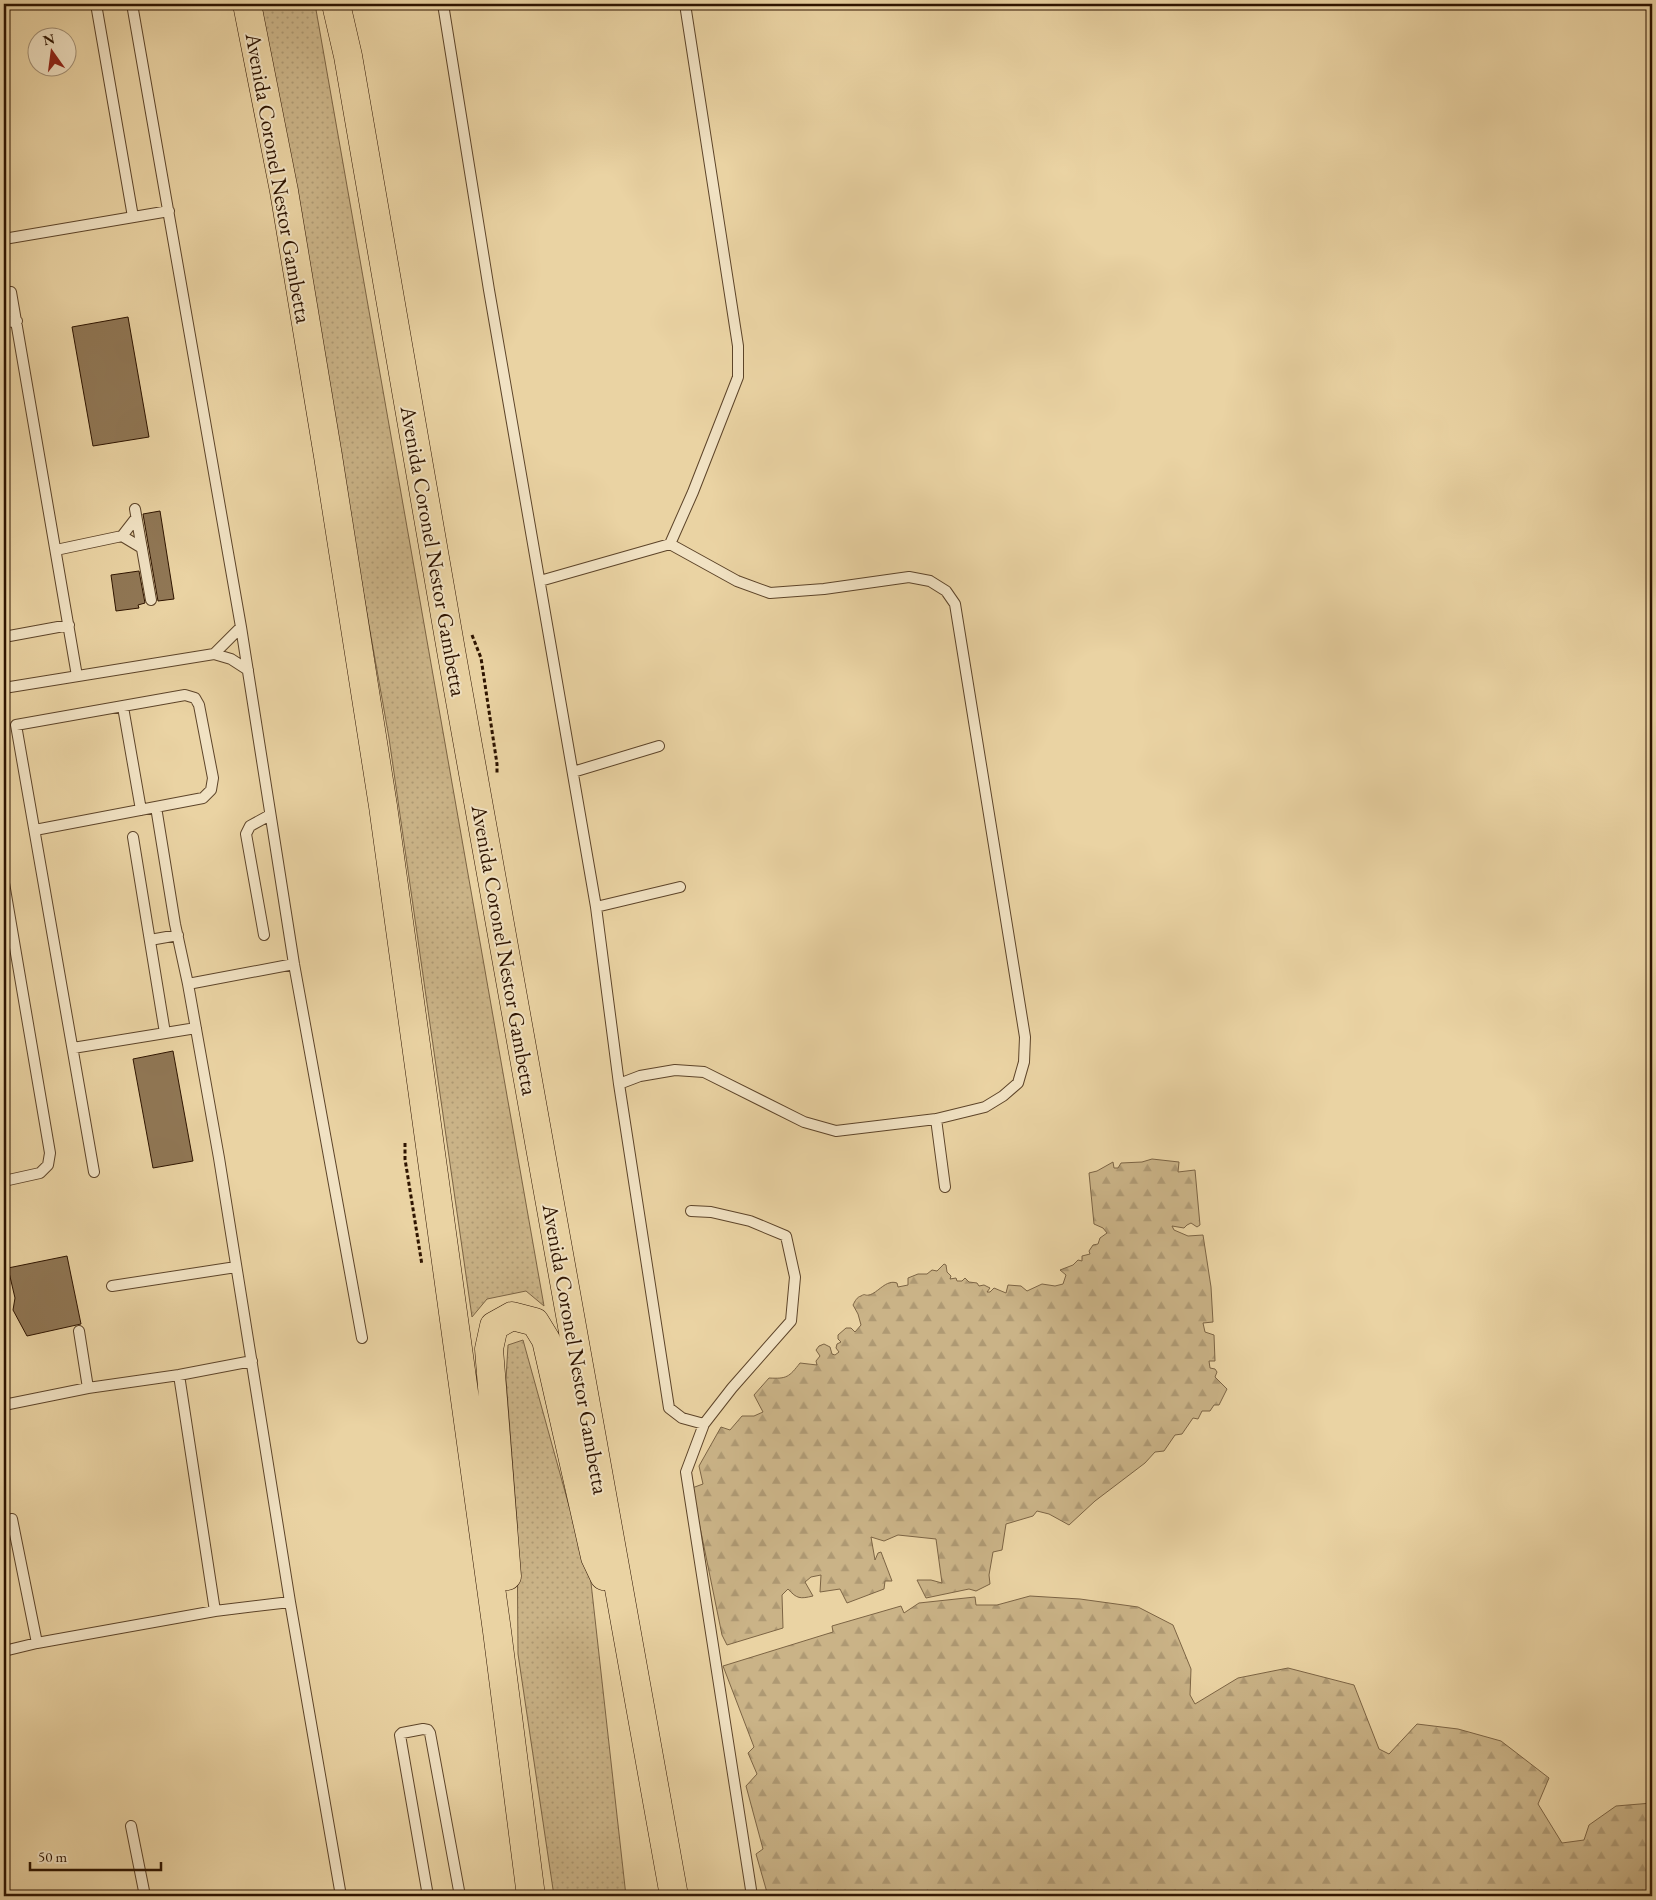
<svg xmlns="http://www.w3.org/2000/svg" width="1656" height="1900" viewBox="0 0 1656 1900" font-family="'EB Garamond',serif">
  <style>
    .grass { fill: url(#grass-dots); stroke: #7c6444 }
    .forest { fill: url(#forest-firs); stroke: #7c6444 }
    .building { fill: #907755; stroke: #2e1400 }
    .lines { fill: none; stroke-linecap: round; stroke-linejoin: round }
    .lane-casing { stroke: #5d4429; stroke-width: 12 }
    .highway-casing { stroke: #2e1400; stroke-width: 29 }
    .path { stroke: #2e1400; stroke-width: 3; stroke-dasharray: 4 2.5; stroke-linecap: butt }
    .lane { stroke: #f1e2c3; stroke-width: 10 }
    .highway { stroke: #ead3a3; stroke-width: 28 }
    .labels { text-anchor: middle; stroke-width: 4; stroke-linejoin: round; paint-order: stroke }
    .street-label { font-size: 22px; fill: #2e1400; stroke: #f1e2c3 }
  </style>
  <defs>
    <pattern id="grass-dots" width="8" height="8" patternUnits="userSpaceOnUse" patternTransform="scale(1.25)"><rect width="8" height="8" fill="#cab387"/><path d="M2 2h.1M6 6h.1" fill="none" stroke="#ae9973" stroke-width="1.8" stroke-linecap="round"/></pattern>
    <pattern id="forest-firs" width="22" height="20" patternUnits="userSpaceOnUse" patternTransform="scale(1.25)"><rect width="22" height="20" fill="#cab387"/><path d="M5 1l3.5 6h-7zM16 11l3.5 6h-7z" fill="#ae9973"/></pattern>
  </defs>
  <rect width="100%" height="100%" fill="#ead3a3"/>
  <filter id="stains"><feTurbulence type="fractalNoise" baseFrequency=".004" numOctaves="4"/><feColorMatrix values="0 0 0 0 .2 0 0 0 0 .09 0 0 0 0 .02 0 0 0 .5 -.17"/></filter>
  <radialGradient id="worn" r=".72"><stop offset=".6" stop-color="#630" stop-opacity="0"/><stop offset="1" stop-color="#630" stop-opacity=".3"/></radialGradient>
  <path class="grass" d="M259,4h56l229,1302 -18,-15 -39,8 -15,18 -83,-579z
    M523,1340l46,166 18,41 39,349h-72l-36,-242 -1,-132 -11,-143 2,-34z"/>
  <path class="forest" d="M1152,1159l27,3 -1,10 17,-2 5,55 -3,2 -6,-4 -4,2 -3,3 -12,-2 2,4 14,6 15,-1 8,52 2,35 -10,1 2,9 9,3 1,26h-6l1,7 5,1 2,3 -2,5 12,12 -8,16h-5l-4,6h-8l-4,8 -5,-1 -11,16 -7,1 -11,16 -9,1 -10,11 -50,38 -26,24 -20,-11 -12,-3 -4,5 -27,8 -4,26 -9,2 -4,23 1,9 -14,7 -7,-2 -43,9 -9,-18h14l11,3 -6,-44 -38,-4 -14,6 -13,-4 4,23 3,-7 3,-1 11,29h-7l-1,8 -37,14 -7,-14 -20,3 1,-17 -10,2 -6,5 8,14c-13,3 -16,3 -25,-7l-6,6 1,33 -56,17 -5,-10 -30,-147 11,-4 -4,-18 22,-39 9,3 12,-14h12l9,-4 -9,-17 15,-17c18,1 20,-1 31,-15l17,2 -1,-4 4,-5 -4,-6 3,-4 5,-2 6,3 2,7 3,1 4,-3 -3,-4 1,-4 4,-2 -3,-3v-4l8,-7h5l4,4 6,-7 -3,-11 -5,-9c2,-4 4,-8 8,-9 5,-3 3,0 8,-1 9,-2 17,-16 28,-12l1,4 10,-2v-7l10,-4h9l5,-4 5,1 7,-7 2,1 1,7 4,4 -1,3 6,-1 1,3h5l3,-3 4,4 8,1 2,3 5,-1 6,3 -3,4h3l4,-4 12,5 2,-8 13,1 6,5 15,-7 13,2 8,-2 3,-9 -6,-5 13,-5 5,-5 4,1v-5l8,-2 -1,-3 4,-6 5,-1 2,-6 7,-5 -4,-5 -9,-4 -5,-51 8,-2 16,-9 1,6h4l3,-5 21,-1z
    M1030,1596l50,3 58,8 35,18 18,44 -1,26 5,9 43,-26 50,-10 66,17 25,64 10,5 28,-30 41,5 43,12 48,37 -11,26 24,39 22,-3 5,-15 27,-19 36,-3v93h-884l-12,-42 7,-5 -17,-63 11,-12 -9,-21 6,-6 -31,-81 110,-34 -1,-6 69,-20 3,7 15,-10 56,-6 1,8h21z"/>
  <path class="building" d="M128,317l21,120 -56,9 -21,-119z
    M160,511l14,88 -16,2 -15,-87z
    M139,571l6,32 -7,2 1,3 -23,3 -5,-36z
    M173,1051l20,110 -40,7 -20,-109z
    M67,1256l14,68 -54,12 -14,-26 2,-12 -7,-30z"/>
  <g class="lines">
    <defs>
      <path id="lane" d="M96,4l37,213
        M132,4l109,623 53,337 68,374
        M443,4l46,286 107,617 23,177 50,324 13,10 22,6
        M4,239l165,-28
        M4,293l7,-1 66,384
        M4,322l13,-1
        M135,509l16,91
        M122,536l20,12
        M670,544l23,-52 45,-115v-31l-53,-342
        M56,550l66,-14 14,-18
        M540,581l130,-37 67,37 33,12 54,-4 85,-12 21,4 16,10 9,13 70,433 -1,25 -6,21 -15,13 -18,11 -49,12 -100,12 -32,-9 -100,-50 -29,-2 -35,6 -21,8
        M4,637l65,-12
        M214,654l27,-27
        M4,688l210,-34 17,5 17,11
        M123,707l18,103
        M573,772l86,-26
        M156,807l19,117 13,60 31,174 71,444 51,294
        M35,830l168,-32 8,-8 2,-12 -14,-73 -4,-7 -10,-3 -169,30 78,447
        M133,837l32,196
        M4,883l46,270 -2,12 -8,8 -36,8
        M596,907l84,-20
        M264,935l-18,-101 4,-8 20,-11
        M150,940l28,-5
        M188,984l106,-20
        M73,1048l123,-20
        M936,1119l9,68
        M691,1211l20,1 39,9 36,15 9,41 -4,44 -59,67 -28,36 -18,48 66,424
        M112,1286l124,-19
        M79,1331l9,57
        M179,1375l36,236
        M4,1405l84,-17 91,-13 73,-14
        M12,1519l25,124
        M4,1651l33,-8 178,-32 75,-9
        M131,1826l14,70
        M428,1896l-28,-161 2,-2 21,-4 5,1 2,3 30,163"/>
      <path id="highway" d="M247,4l37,187 44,265 55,350 114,825 34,265
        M336,4l12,52 104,600 222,1240
        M507,1576l-18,-227 5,-23 18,-10 23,6 11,18 49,217 9,19"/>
    </defs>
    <use href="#lane" class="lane-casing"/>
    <use href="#highway" class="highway-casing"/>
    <path class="path" d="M472,635l9,23 16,106v10
      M405,1143v16l17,106"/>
    <use href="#lane" class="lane"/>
    <use href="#highway" class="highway"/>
  </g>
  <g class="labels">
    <g class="street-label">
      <text transform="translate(279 178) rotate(80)" y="8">Avenida Coronel Nestor Gambetta</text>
      <text transform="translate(434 551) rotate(80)" y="8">Avenida Coronel Nestor Gambetta</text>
      <text transform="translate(505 950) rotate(80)" y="8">Avenida Coronel Nestor Gambetta</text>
      <text transform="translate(576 1349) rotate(80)" y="8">Avenida Coronel Nestor Gambetta</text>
    </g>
  </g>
  <rect width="1656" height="1900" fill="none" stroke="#ead3a3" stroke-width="20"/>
  <rect x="5" y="5" width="1646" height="1890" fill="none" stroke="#2e1400" stroke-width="2.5"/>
  <rect x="10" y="10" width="1636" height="1880" fill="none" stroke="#2e1400"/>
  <g transform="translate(52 52) rotate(346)"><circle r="24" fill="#f1e2c3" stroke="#a39075"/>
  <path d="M0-4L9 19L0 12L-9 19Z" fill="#8f2418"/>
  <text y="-8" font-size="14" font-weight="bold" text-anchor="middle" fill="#2e1400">N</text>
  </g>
  <path d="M30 1862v8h131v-8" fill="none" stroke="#2e1400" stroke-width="2.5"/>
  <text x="38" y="1862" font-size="15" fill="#2e1400" stroke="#f1e2c3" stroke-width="4" paint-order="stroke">50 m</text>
  <rect width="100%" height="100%" filter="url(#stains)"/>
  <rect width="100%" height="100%" fill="url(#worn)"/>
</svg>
